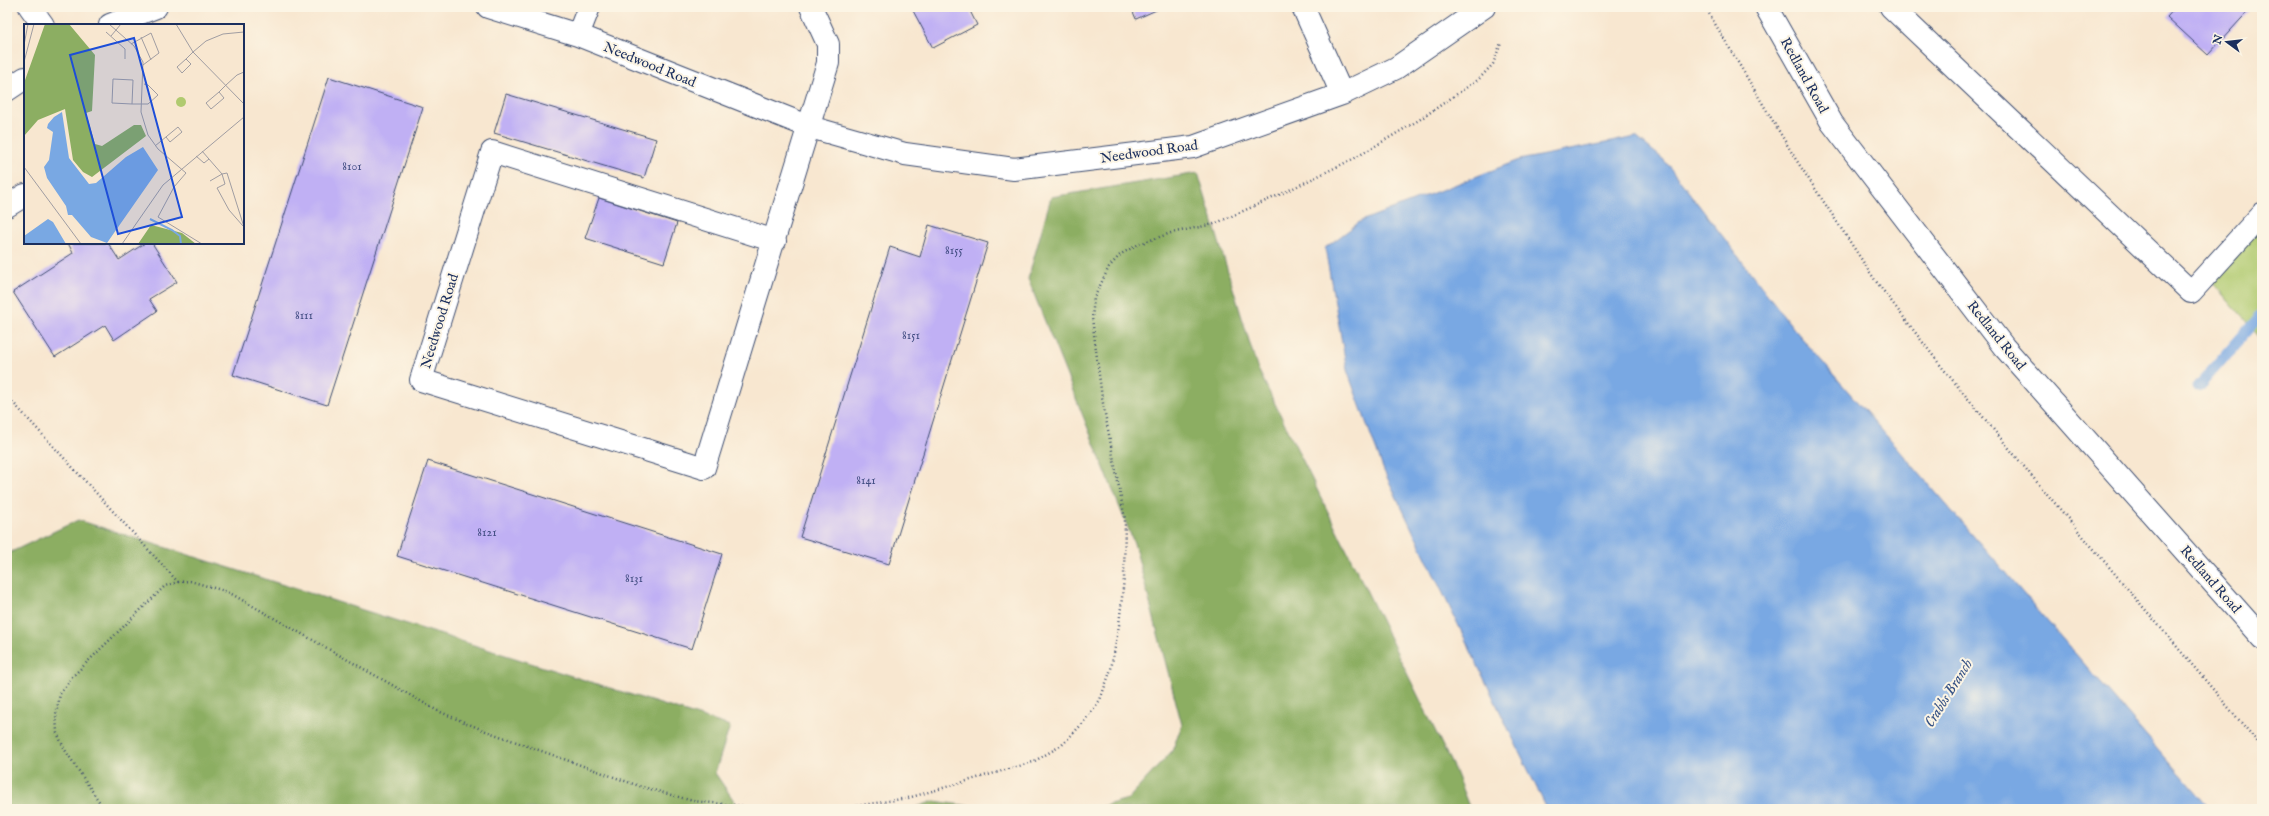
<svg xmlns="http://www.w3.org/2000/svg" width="2269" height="816" viewBox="0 0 2269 816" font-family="'IM FELL English',serif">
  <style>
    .green { fill: #b0ca6f; stroke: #667c66 }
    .forest { fill: #8cae62; stroke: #546e60 }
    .water { fill: #79a8e3; stroke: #4a6ca0 }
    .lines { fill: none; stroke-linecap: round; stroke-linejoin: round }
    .stream { stroke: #79a8e3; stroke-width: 11 }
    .building { fill: #c0b0f4 }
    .minor-casing { stroke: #3c4b6f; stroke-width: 24 }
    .major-casing { stroke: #3c4b6f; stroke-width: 24 }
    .path { stroke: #3c4b6f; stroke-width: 2.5; stroke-dasharray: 1 3; stroke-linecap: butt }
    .minor { stroke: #fff; stroke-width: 22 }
    .major { stroke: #fff; stroke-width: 22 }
    .labels { text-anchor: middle; stroke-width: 4; stroke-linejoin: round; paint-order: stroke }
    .number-label { font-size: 12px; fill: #444f84 }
    .street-label { font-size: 14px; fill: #1b2f5e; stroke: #fcf5e5 }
    .water-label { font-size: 15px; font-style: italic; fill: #375386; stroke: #fcf5e5 }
    .inset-river { fill: none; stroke: #79a8e3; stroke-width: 2 }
    .inset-road { fill: none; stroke: #a09da2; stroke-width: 1 }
    .view { fill: #1d4ed8; fill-opacity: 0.15; stroke: #1d4ed8; stroke-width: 2 }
    .inset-edge { fill: none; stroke: #1b2f5e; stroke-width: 2 }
  </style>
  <rect width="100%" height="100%" fill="#fcf5e5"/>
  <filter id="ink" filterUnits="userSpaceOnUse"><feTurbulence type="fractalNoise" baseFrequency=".025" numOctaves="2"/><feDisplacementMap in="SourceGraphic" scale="8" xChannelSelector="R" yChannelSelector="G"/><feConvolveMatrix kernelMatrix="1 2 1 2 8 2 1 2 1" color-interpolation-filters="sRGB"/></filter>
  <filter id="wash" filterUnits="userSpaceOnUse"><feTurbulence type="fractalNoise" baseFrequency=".012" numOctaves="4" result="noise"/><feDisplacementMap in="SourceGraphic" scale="16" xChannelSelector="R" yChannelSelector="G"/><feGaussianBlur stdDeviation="0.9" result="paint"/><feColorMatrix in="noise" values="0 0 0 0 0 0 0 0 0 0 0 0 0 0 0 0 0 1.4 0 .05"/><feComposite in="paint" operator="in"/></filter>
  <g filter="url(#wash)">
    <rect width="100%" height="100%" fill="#f8e7d0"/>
    <path class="green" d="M2262,213v127l-50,-58z"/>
    <path class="forest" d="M1198,173l59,194 197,402 16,40h-378l36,-10 44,-48 10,-26 -48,-182 -106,-264 23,-82z
      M78,520l652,206 -15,47 24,35 3,1h-735v-255z
      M934,801l56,8h-79z"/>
    <path class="water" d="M1636,137l28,23 130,169 416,480h-663l-163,-338 -37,-101 -22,-122 36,-27 158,-61z"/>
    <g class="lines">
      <path class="stream" d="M2198,387l64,-73"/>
    </g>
    <g id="blocks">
      <path class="building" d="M911,7h57l9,18 -44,23z
        M1131,7h32l-27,12z
        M2176,7h76l-44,48 -41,-38z
        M329,77l94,30 -96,298 -94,-30z
        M506,94l150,45 -12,39 -150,-45z
        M599,198l78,25 -13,40 -79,-25z
        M929,225l59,18 -99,321 -89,-27 90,-290 30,10z
        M68,243h40l11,17 26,-17h7l25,39 -28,17 8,12 -43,29 -9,-15 -50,32 -42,-65 60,-39z
        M428,461l294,93 -30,95 -295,-93z"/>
    </g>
  </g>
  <g filter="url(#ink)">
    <use href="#blocks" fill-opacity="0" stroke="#3c4b6f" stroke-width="1"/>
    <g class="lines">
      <defs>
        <path id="minor" d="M30,7l13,18
          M488,7l90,28 232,92 95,27 109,15 179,-22 149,-53 54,-26 88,-61
          M1303,7l39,87
          M1891,7l300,285 71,-78
          M110,25l46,-18
          M578,35l11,-28
          M7,90l18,-12
          M7,206l18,-11
          M775,241l-283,-89 -71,228 283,88 124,-405v-19l-17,-37"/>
        <path id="major" d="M1766,7l66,116 172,224 258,291"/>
      </defs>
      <use href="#minor" class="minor-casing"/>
      <use href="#major" class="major-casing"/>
      <path class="path" d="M1705,7l90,151 80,122 66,86 95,115 226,266
        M7,396l171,186 -13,4 -93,91 -12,17 -4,20 1,19 8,17 39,59
        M178,582l12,-1 38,11 210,119 45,19 156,56 54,15 80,8
        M837,809l71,-11 125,-36 29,-17 20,-21 18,-24 11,-31 8,-44 5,-46 1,-60 -23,-121 -10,-80 2,-20 15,-31 12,-13 18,-10 32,-11 43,-9 65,-29 76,-37 64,-38 60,-41 14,-15 8,-21"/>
      <use href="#minor" class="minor"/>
      <use href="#major" class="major"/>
    </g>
  </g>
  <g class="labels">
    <g class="number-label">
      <text x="352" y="170">8101</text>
      <text x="954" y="254">8155</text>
      <text x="304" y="319">8111</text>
      <text x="911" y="339">8151</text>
      <text x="866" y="484">8141</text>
      <text x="487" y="536">8121</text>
      <text x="634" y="582">8131</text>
    </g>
    <g class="street-label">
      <text transform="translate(650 64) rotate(22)" y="5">Needwood Road</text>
      <text transform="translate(1805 75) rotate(61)" y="5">Redland Road</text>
      <text transform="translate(1149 151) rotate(-8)" y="5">Needwood Road</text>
      <text transform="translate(439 321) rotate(-73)" y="5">Needwood Road</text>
      <text transform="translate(1997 335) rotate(51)" y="5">Redland Road</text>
      <text transform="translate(2211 579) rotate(49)" y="5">Redland Road</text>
    </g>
    <g class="water-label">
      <text transform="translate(1948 693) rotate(-58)" y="5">Crabbs Branch</text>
    </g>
  </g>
  <g transform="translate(24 24)">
    <rect width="220" height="220" fill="#f8e7d0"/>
    <path d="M152 78a5 5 0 1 1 10 0a5 5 0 1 1-10 0Z" fill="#b0ca6f"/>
    <path d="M21,0h24l26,31 -3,56 -6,2 9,31 7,2 32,-21h7l5,11 -54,41 -9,-5 -10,-12 -8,-51 -27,11 -14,16v-53zM127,201l31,8 14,11h-58z" fill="#8cae62"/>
    <path d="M38,88l7,46 20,26 7,-1 30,-26 17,-10 15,23 -51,73 -16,-6 -19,-22h-4l-2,-9 -19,-28 -3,-11 5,-7 4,-28 -6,-4 1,-4 6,-7zM24,195l5,3 13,22 -42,-1v-7z" fill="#79a8e3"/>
    <path class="inset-river" d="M126,195l22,11 8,6 1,8"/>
    <path class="inset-road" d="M85,0l25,22 9,16 -2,50 7,23 10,14 28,24 -12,14 -16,30 44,27M152,0l17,28 51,52M82,8l19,17v10M87,12l10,-12M117,13l10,23M107,20l20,-11 8,20 -16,12M0,21l4,-21M162,35l5,5 -9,9 -5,-6 9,-8 7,-7 13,-11 17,-7 21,-2M0,38l10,-38M195,68l5,6 -13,11 -5,-6 13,-11 7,-7 11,-10 7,-3M108,80l1,-24 -20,-1 -1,24 20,1h16l10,-9 -10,-10 -4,-1M131,122l23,-19 4,5 -12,10 -4,-5M178,127l20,23 5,-1 17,54M172,132l8,7 5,-4M0,143l57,77M186,157l12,-7 3,10 -8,4 12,22 14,16M98,220l41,-59 81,-68"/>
    <path class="view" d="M110,14l48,179 -64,17 -48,-179z"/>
    <rect width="220" height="220" class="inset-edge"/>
  </g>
  <rect width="2269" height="816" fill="none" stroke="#fcf5e5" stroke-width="24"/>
  <g transform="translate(2227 42) rotate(285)" stroke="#fcf5e5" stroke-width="3" paint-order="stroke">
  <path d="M0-3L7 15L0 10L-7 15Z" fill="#1b2f5e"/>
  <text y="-6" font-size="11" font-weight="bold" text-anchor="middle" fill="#1b2f5e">N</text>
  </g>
</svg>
